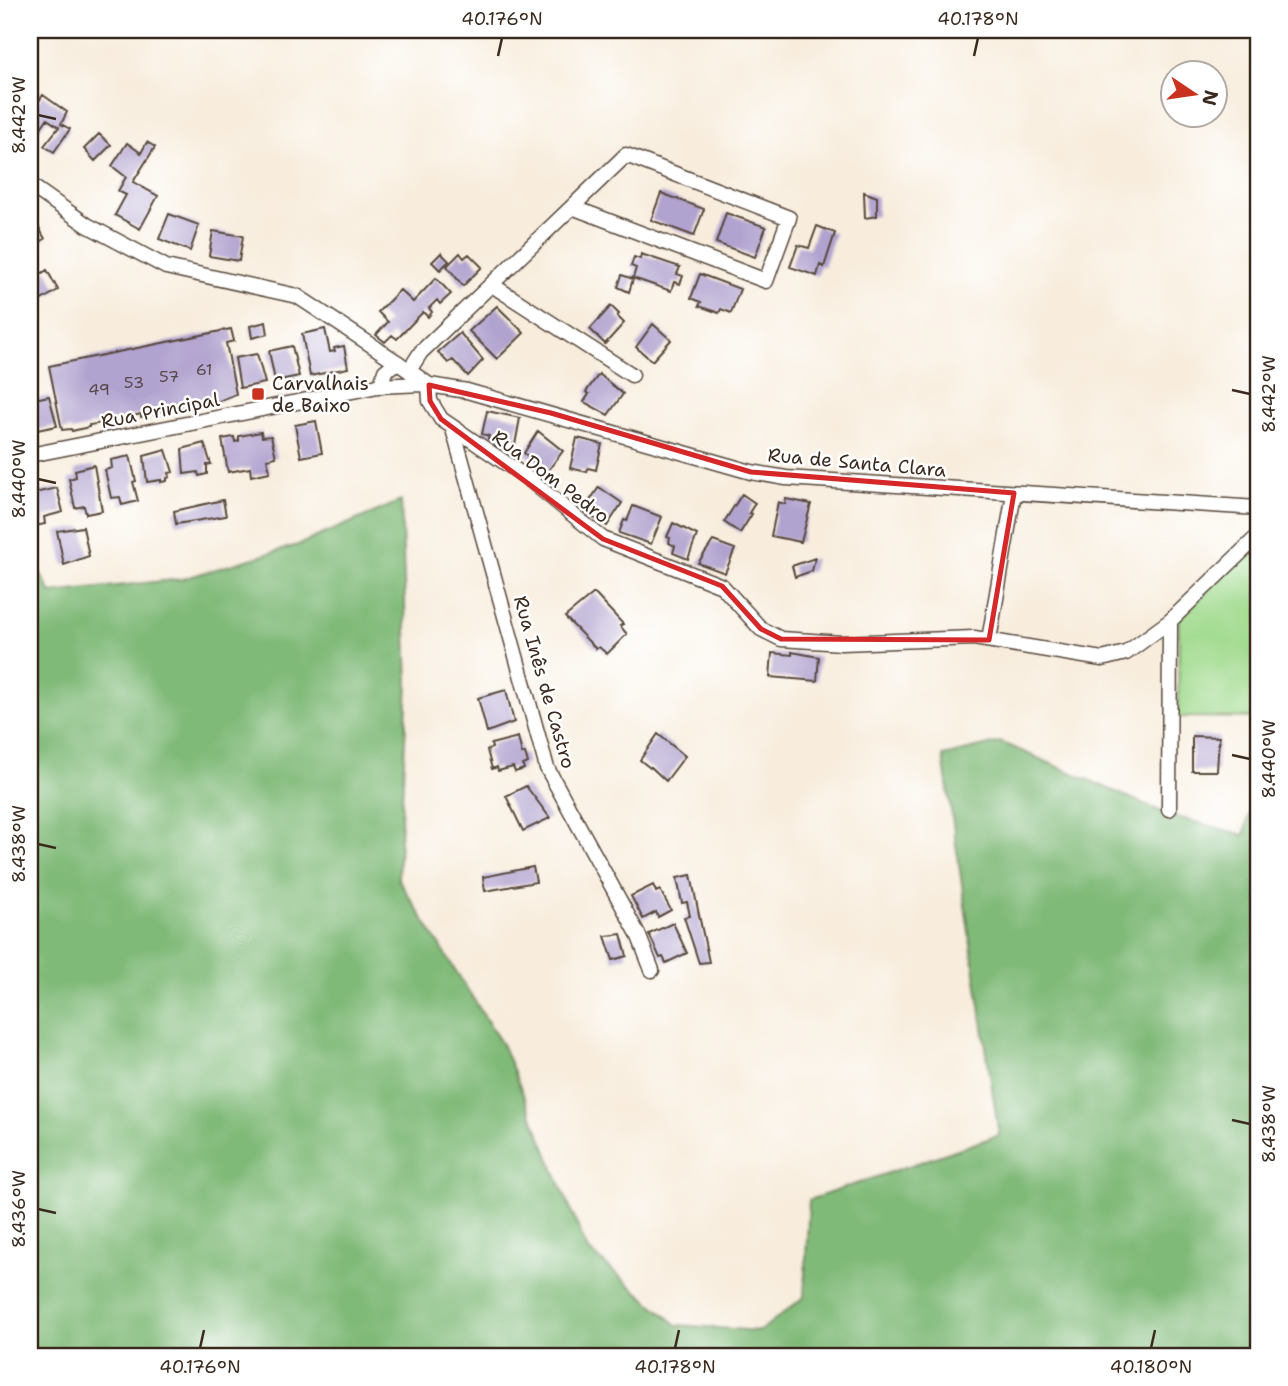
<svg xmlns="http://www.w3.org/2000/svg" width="1288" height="1386" viewBox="0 0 1288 1386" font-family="'Shantell Sans',sans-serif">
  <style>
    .green { fill: #a0da8d; stroke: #6e8256; stroke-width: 2 }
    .forest { fill: #80ba78; stroke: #5e724b; stroke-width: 2 }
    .building { fill: #b1a3cf }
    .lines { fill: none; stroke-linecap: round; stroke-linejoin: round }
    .minor-casing { stroke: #57473b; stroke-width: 17 }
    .minor { stroke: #fff; stroke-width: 14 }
    .marked { fill: none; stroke: #d62828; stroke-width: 5; stroke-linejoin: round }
    .ticks { fill: none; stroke: #3b2a1e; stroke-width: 2.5 }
    .poi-dot { fill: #c8321e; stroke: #fff; stroke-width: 2.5 }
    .labels { text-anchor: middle; stroke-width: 5; stroke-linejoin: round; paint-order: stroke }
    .number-label { font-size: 16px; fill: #58484a }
    .poi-label { font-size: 19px; fill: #3b2a1e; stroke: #fff; text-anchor: start }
    .street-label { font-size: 19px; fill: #3b2a1e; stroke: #fff }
    .neatline { fill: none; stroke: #3b2a1e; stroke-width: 2.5 }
    .ticks-label { font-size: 18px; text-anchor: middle; fill: #3b2a1e }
  </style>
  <rect width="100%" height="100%" fill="#fff"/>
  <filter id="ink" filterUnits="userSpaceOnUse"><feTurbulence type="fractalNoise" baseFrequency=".0143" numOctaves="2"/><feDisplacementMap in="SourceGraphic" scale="14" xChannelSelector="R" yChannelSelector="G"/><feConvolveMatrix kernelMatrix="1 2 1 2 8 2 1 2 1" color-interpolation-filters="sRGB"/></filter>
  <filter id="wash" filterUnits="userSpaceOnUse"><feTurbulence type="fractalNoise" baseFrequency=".00686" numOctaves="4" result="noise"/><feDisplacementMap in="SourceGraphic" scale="28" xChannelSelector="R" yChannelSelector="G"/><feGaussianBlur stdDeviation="1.57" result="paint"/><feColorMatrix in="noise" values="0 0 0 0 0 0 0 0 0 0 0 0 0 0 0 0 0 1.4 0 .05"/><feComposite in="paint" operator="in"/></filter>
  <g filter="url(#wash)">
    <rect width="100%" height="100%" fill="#f8eddd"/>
    <path class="green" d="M1258,542v176l-80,-1 1,-99z"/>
    <path class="forest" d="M401,501l7,182 -10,196 105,167 84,203 90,76 83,6 44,-34 5,-97 190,-65 -56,-379 58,-14 168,73 75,20 14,-54v575h-1228v-801l21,38 131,-14 116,-34z"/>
    <g id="blocks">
      <path class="building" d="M43,95l24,17 -6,12 9,5 -16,23 -10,-6 15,-19 -12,-8 -15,22 -2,-1v-26z
        M99,134l12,11 -16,16 -11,-12z
        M147,142l8,5 -22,35 25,14 -18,33 -25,-14 11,-20 -8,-4 8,-14 -14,-11 15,-23 14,10z
        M864,192l13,5v19l-12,2z
        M661,193l43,16 -10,27 -43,-16z
        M30,211l15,28 -15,9z
        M726,213l40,14 -11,30 -39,-14z
        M169,214l30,11 -9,26 -31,-12z
        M817,226l18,7 -11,34 -4,-2 -3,11 -27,-9 8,-22 11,3z
        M213,231l30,5 -4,25 -30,-5z
        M441,253l8,8 -9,9 -8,-8z
        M460,253l4,5 5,-4 13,13 -19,19 -16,-20z
        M641,254l39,13 -3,7 6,2 -3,8 -6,-2 -3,9 -38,-13 3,-10 -5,-2 3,-9 6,2z
        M47,270l11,20 -28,17v-26z
        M700,274l40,15 -9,24 -10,-4 -2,4 -20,-7 2,-4 -10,-4z
        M622,275l11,4 -4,13 -11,-5z
        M436,278l15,16 -11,10 -3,-4 -8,8 3,4 -4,5 -5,-5 -26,27 -5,-4 -7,7 -9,-7 12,-13 -10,-10 22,-22 13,12z
        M497,306l27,27 -27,26 -28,-28z
        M611,306l8,8 -2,2 7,7 -19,21 -15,-15z
        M266,322l2,12 -16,4 -2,-12z
        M653,324l18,16 -19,21 -16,-14z
        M231,329l3,12 -8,2 10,51 -17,7 -26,2v3l-17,3 -1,-2 -34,10v-3l-17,4v2l-35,5v2l-17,4 -1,-2 -9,1 -13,-64z
        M325,329l5,23 5,-1 -1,-3 10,-2 4,22 -38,8 -8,-42z
        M460,333l23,27 -15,16 -15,-16 -5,3 -10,-11z
        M292,346l7,30 -24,5 -6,-30z
        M257,354l8,29 -25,5 -5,-30z
        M599,374l24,20 -15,21 -24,-13 5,-8 -3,-2z
        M49,396l8,30 -25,5 -2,-31z
        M487,411l33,7 -5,27 -27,-6 1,-3 -7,-2z
        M316,421l6,32 -21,4 -6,-32z
        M538,431l25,20 -16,21 -23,-19z
        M261,432l1,5 9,-1 5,21 -9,2 3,13 -19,4 -1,-8 -22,4 -6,-33 12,-2 1,5 4,-1v-5z
        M577,438l25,6 -6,26 -8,-2 -1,4 -17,-4z
        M204,443l7,21 -4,1v9l-8,2 -1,-4 -14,2 -2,-25z
        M166,450l7,22 -4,1 1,4 -3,1v3l-6,1v-2l-14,2 -3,-26z
        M130,456l6,25 -3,1 5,19 -16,4 -2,-8 -9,1 -6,-28 7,-2 -1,-8z
        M94,465l8,46 -16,3 -2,-8 -9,2 -6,-29 7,-2 -1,-7z
        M599,487l23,16 -15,23 -24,-15z
        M57,488l6,24 -19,5 1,7 -15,3v-33z
        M742,494l13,9 -6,10 3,1 -12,19 -16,-11z
        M786,499l25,5 -10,38 -30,-6 7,-34 7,2z
        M223,500l3,16 -50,8 -2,-13z
        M633,506l29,11 -11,27 -32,-11 5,-13 3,1z
        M673,523l24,12 -9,24 -15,-6 2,-7 -6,-3 1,-5 -3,-1z
        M83,527l6,29 -25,9 -7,-34z
        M713,541l22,8 -10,24 -27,-10z
        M815,558l-3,13 -17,6 -3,-11z
        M594,593l29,31 -3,2 7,8 -20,20 -8,-7 -3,2 -31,-32z
        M792,652l27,5 -2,24 -47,-4 2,-24 20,2z
        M506,690l8,32 -27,10 -9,-34z
        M658,734l27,22 -19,25 -15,-14 -1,1 -10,-8z
        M1192,736l27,1 -2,34h-25z
        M518,737l4,17 3,-1 3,10 -5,2 1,4 -9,3 -2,-5 -15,4 -1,-4 -5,2 -5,-19 5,-2 -1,-4z
        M526,786l24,32 -27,13 -17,-35z
        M533,867l3,15 -51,9 -2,-14z
        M691,875l8,40 10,47 -10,1 -15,-46 6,-1 -3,-14 -5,1 -5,-25z
        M653,885l3,7 4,-2 11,20 -13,7 -2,-5 -13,7 -12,-23z
        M673,923l14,30 -21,10 -3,-6 -3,1 -11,-24z
        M621,934l6,22 -14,4 -8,-24z"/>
    </g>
  </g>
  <g filter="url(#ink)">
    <use href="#blocks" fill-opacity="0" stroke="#57473b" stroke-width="2"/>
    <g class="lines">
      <defs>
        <path id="minor" d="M30,185l57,40 79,42 131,29 100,66
          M492,285l140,90
          M410,369l11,-17 205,-197 163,63 -23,63 -194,-74
          M381,385l4,-14 12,-9 32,23 1,16 11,18 85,58 77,62 119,47 39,43 20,10 61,4 132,-5 128,21 24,-6 44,-32 88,-85
          M453,429l94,339 91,166 14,36
          M30,455l348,-69 45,-2 44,7 284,81 35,6 472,30
          M989,640l25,-147
          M1169,809l1,-188"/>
      </defs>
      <use href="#minor" class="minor-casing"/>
      <use href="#minor" class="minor"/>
    </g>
  </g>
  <path class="marked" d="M429,385l122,28 200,59 263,21 -25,147 -208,-1 -20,-10 -39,-43 -119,-47 -162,-120 -11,-18z"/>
  <path class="ticks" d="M498,56l4,-18M974,56l4,-18M38,115l18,4M1232,390l18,4M38,479l18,4M1232,755l18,4M38,844l18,4M1232,1120l18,4M38,1209l18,4M200,1348l4,-18M675,1348l4,-18M1151,1348l4,-18"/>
  <rect class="poi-dot" x="251" y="387" width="14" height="14" rx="3.5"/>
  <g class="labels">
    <g class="number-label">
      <text x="204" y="375">61</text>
      <text x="169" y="382">57</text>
      <text x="134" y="388">53</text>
      <text x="99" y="395">49</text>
    </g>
    <g class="poi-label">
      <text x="272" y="390">Carvalhais<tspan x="272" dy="22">de Baixo</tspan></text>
    </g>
    <g class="street-label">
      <text transform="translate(160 410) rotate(-11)" y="7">Rua Principal</text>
      <text transform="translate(857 462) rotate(5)" y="7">Rua de Santa Clara</text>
      <text transform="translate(551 476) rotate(37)" y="7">Rua Dom Pedro</text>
      <text transform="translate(545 682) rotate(74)" y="7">Rua Inês de Castro</text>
    </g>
  </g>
  <rect width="1288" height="1386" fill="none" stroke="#fff" stroke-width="77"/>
  <g transform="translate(1194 94) rotate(103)"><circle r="33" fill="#ffffff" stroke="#b1aaa5" stroke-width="2"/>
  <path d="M0-5L12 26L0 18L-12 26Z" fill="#c8321e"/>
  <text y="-10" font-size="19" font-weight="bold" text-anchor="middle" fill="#3b2a1e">N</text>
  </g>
  <rect x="38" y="38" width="1212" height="1310" class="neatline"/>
  <g class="ticks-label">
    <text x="502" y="25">40.176°N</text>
    <text x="978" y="25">40.178°N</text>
    <text transform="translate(19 115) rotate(-90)" y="6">8.442°W</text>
    <text transform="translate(1269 394) rotate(-90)" y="6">8.442°W</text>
    <text transform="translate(19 479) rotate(-90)" y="6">8.440°W</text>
    <text transform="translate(1269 759) rotate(-90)" y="6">8.440°W</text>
    <text transform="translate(19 844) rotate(-90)" y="6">8.438°W</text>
    <text transform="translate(1269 1124) rotate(-90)" y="6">8.438°W</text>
    <text transform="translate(19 1209) rotate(-90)" y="6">8.436°W</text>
    <text x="200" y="1373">40.176°N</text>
    <text x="675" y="1373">40.178°N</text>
    <text x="1151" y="1373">40.180°N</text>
  </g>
</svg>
